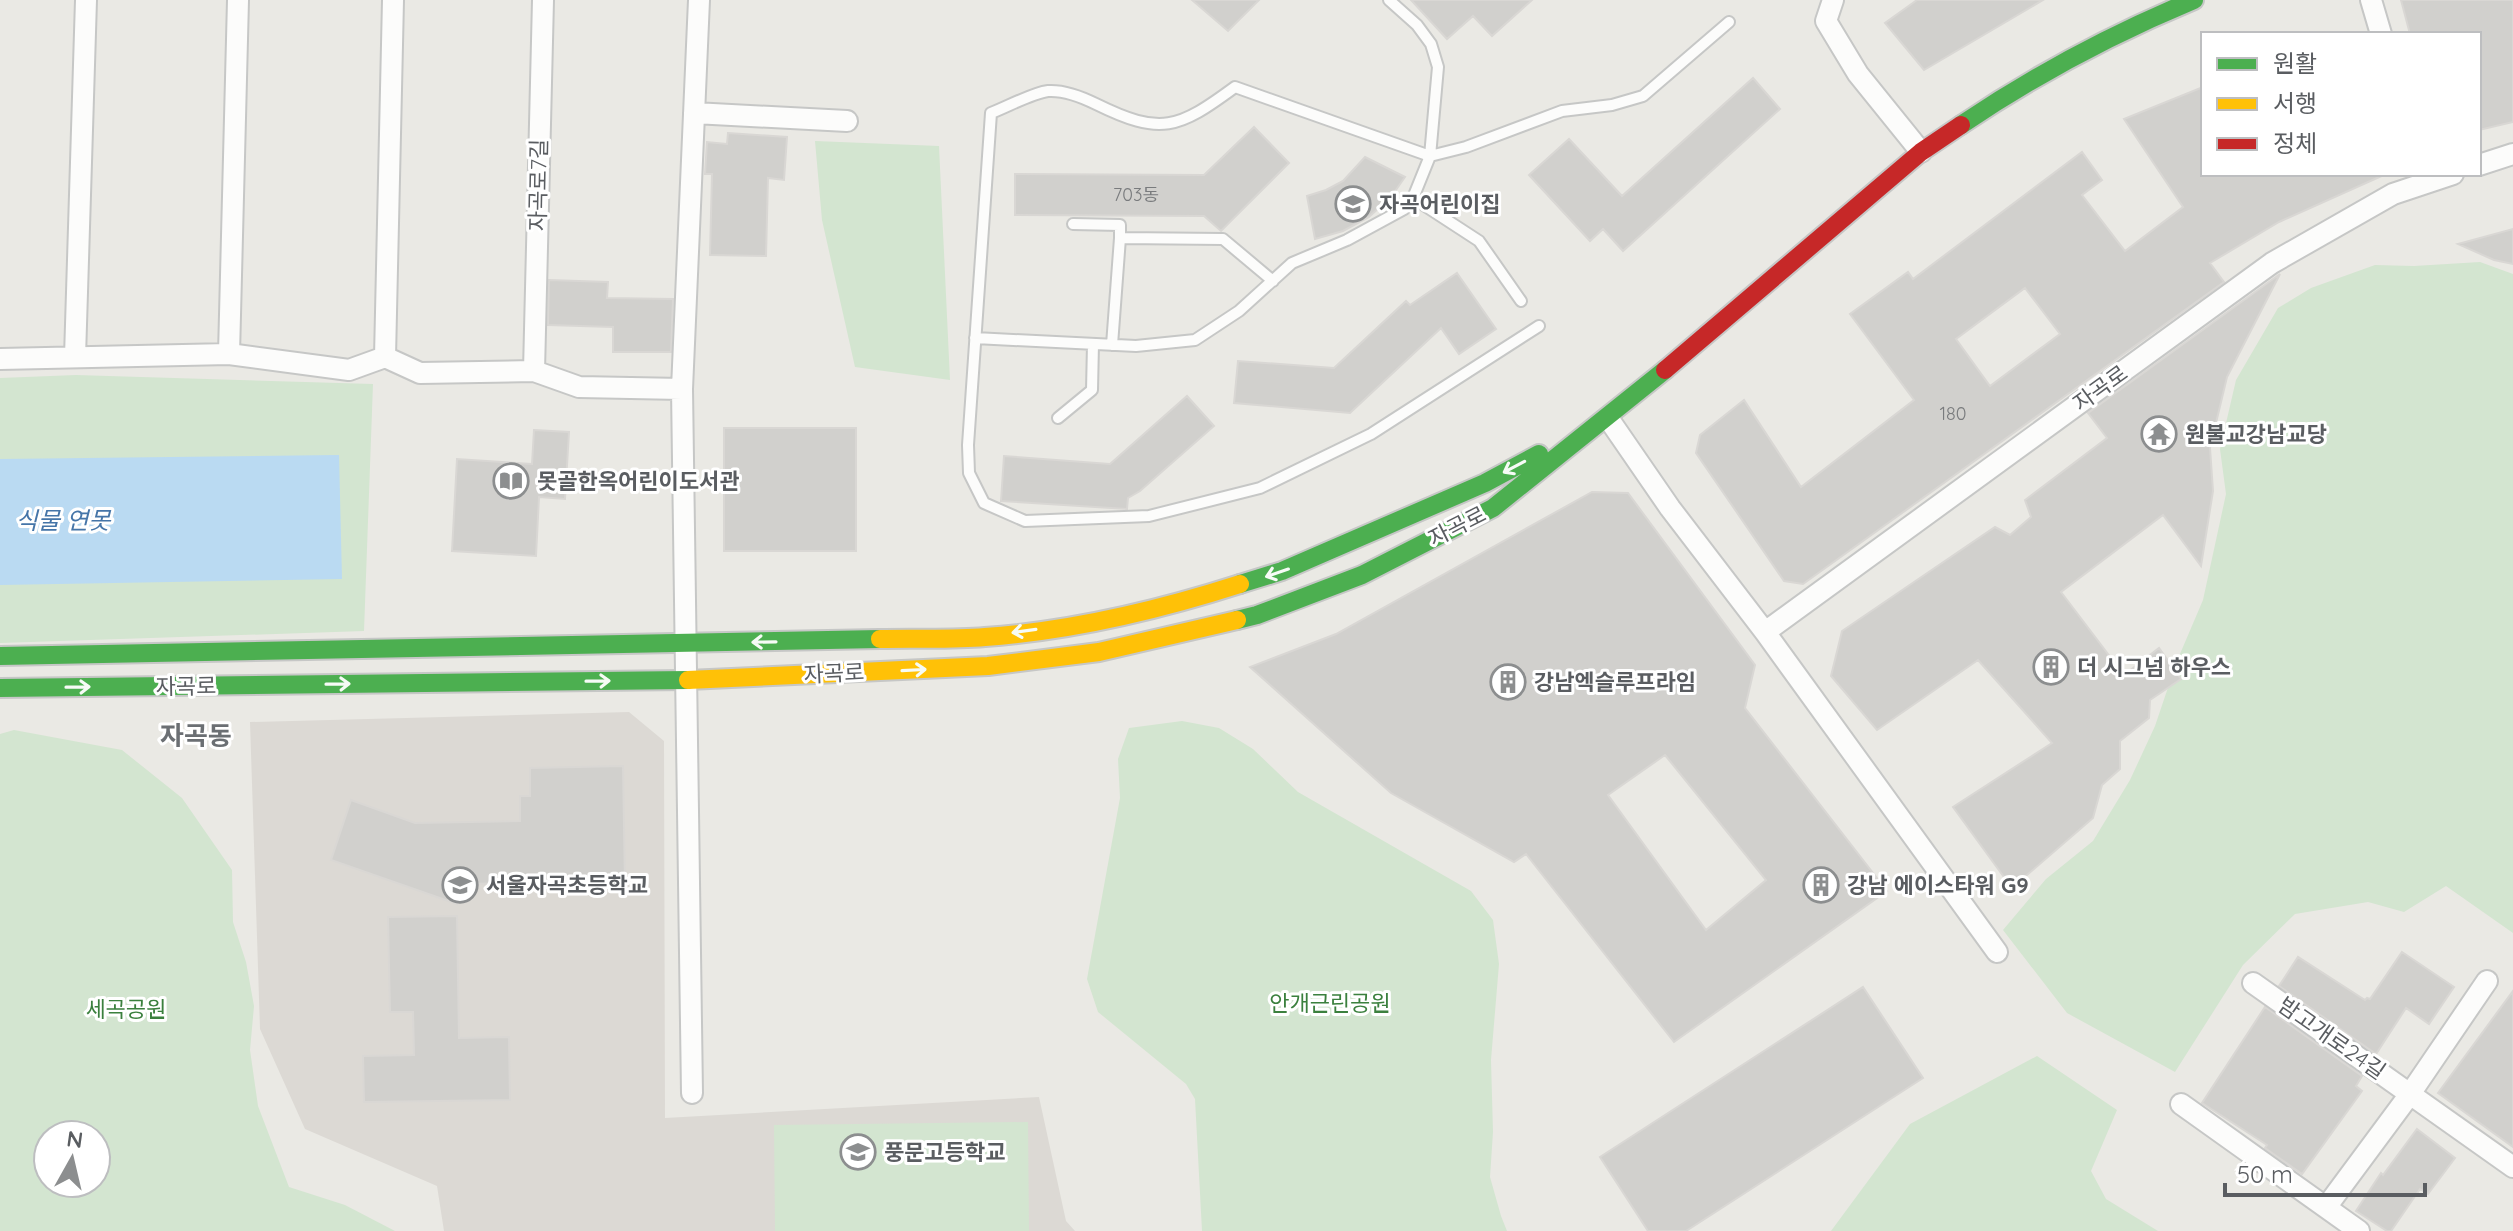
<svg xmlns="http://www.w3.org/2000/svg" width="2513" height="1231" viewBox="0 0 2513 1231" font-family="Quicksand,'Noto Sans KR',sans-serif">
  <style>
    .education { fill: #dcd9d4 }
    .green { fill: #d3e5d0; fill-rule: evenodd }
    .water { fill: #badaf2 }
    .building { fill: #d1d0cd; stroke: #d9d7d4; stroke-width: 2; fill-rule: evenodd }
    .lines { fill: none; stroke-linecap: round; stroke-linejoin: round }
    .lane-casing { stroke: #c6c7c6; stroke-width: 14 }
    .street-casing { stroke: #c6c7c6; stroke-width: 24 }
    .fast-casing { stroke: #c6c7c6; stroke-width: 22 }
    .slow-casing { stroke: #c6c7c6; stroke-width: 22 }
    .jam-casing { stroke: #c6c7c6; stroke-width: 22 }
    .lane { stroke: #fcfcfb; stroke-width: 10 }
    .street { stroke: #fcfcfb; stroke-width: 20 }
    .fast { stroke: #4caf50; stroke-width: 18 }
    .slow { stroke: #ffc107; stroke-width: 18 }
    .jam { stroke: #c62828; stroke-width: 18 }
    .oneway { stroke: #f6fbf6 }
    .labels { text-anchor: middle; stroke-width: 6; stroke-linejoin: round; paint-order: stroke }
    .number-label { font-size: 18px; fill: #797b7d }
    .street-label { font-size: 22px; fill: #5a5d61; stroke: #fff }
    .poi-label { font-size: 22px; font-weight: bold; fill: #5a5d61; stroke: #fff; text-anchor: start }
    .park-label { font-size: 22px; fill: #3b803e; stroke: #fff }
    .water-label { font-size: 24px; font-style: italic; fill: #4575a8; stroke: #fff }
    .quarter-label { font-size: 26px; font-weight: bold; fill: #6b6f73; stroke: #fff }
  </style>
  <rect width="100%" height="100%" fill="#eae9e4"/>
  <path class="education" d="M629,712l35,29 1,377 374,-21 27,124 9,10h-631l-7,-45 -132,-57 -45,-100 -10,-307z"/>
  <path class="green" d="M815,141l124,5 11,234 -95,-13 -33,-147z
    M2480,262l33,12v659l-67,-47 -42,26 -36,-10 -73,12 -52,51 -68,107 -108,-59 -64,-83 43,-51 47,-38 37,-61 25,-54 22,-65 26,-61 23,-106 -6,-45 16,-69 42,-72 33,-20 64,-23 39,1z
    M76,375l297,9 -9,247 -364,12v-265z
    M1182,721l37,7 34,21 45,43 173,99 22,29 6,44 -8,96 2,72 -3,45 11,39 6,15h-305l-7,-132 -9,-15 -88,-72 -11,-33 33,-181 -2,-39 11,-31z
    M14,730l108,20 60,48 50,72 1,52 13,40 8,44 -4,44 8,56 31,81 56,18 50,26h-395v-497zM48,1135h48v48h-48z
    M2037,1056l80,54 -26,61 15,28 52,32h-327l79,-107z
    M1028,1122l1,109h-254l-1,-106z"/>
  <path class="water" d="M339,455l3,124 -342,6v-126z"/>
  <path class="building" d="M1192,0h67l-31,31z
    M1411,0h121l-40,36 -19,-20 -26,23z
    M1917,0h126l-119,70 -39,-47z
    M2401,0h112v122l-34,8v-96h-69z
    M1753,78l27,31 -157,142 -20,-22 -13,12 -61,-66 40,-36 53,57z
    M2203,87v87h183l-107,48 -69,41 14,19 -421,302 -19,-3 -88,-128 4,-18 44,-35 57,87 113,-87 -64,-86 58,-42 5,7 169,-127 20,28 -20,15 43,56 58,-44 -59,-88zM2025,288l35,46 -70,52 -34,-47z
    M1254,127l35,36 -68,68 -17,-15 -189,-1v-41l189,1z
    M728,133l59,4 -3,43 -16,-2 -2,78 -56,-1 2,-81h-7l2,-32 20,2z
    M1365,157l40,20 -14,20 -22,20 -26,14 -28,8 -8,-43 19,-6 17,-9z
    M2513,229v35l-19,-4 -36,-16z
    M1457,273l39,56 -37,25 -18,-26 -91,85 -116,-10 4,-42 96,7 72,-67 4,4z
    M2280,274l-53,103 -17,71 3,43 -12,75 -38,-51 -102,77 63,83 35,-27 22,31 -31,21 -1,18 -29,23v28l-18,16 -9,33 -81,70 -59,-81 99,-64 -74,-83 -101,70 -46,-54 11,-45 153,-104 15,8 21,-18 -6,-17 82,-62 -19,-25z
    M549,280l59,2 -1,16 66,1 -2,53h-58v-25l-65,-2z
    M1187,396l27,30 -74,65 -12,7 -1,11 -126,-8 3,-45 106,8z
    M724,428h132v123h-132z
    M534,430l35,2 -4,67 -26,-2 -3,59 -84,-5 5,-92 75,5z
    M1592,492l36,1 127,172 -10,43 142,183 -213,151 -148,-188 -12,8 -123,-69 -141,-126 86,-33zM1665,755l101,125 -60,50 -98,-135z
    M623,766l2,120 -93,2v-5l-75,1v20l-126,-44 20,-60 64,23 105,-2v-25h10v-28z
    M457,916l2,122 50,-1 1,63 -146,2 -1,-46 51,-1 -1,-43h-23l-2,-95z
    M2402,952l52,35 -25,37 -23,-16 -30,46 -97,-68 19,-29 67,43 2,-2 3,1z
    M1863,987l60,91 -237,153h-38l-48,-74z
    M2513,991v156l-75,-54z
    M2265,1007l97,69 -6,10 6,5 -60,83 -37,-26 2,-3 -65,-42z
    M2417,1129l38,29 -27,36 -8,-5 -29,42h-4l-31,-20 25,-38 2,2z"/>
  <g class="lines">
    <defs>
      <path id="lane" d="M1389,0l28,25 14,19 7,23 -8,89 -17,42 66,43 42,60
        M1073,224l47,1v13l103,1 50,42
        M1539,326l-168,108 -111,54 -111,28 -124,5 -41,-18 -15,-30 -1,-28 23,-332c16,-6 41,-20 57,-22 16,-1 34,6 48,13 65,32 82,25 139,-17l195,69 36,-9 96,-36 50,-6 31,-9 86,-74
        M975,338l161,8 59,-6 44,-29 53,-48 55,-23 57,-31 9,-11
        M1112,345l8,-107
        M1058,418l34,-28 1,-46"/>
      <path id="street" d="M1833,0l-7,21 32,53 63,78
        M2371,0l10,34
        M694,113l153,8
        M2479,165l34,-11
        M229,354l9,-354
        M75,357l11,-357
        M385,357l8,-357
        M0,359l229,-5 120,16 36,-13 35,16 114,-2 45,16 103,2
        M534,371l9,-371
        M1608,418l62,90 95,124 232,320
        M1765,632l507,-369 121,-69 60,-20
        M2253,983l260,184
        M692,1093l-10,-704 17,-389
        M2181,1104l178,127
        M2327,1206l83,-112 77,-113"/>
      <path id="fast" d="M1961,125c74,-50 151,-91 233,-125
        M1240,584l42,-13 203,-88 54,-29
        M1237,620l20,-5 105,-40 131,-67 172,-138
        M0,656l880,-17
        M0,688l688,-8"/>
      <path id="slow" d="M880,639c35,-1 70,1 105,-2 85,-6 174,-27 255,-53
        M688,680l300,-14 111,-14 138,-32"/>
      <path id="jam" d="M1665,370l256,-218 40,-27"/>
    </defs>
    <use href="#lane" class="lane-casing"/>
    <use href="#street" class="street-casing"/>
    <use href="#fast" class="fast-casing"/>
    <use href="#slow" class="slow-casing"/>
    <use href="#jam" class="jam-casing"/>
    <use href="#lane" class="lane"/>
    <use href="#street" class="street"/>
    <use href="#fast" class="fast"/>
    <use href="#slow" class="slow"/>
    <use href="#jam" class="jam"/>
  </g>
  <defs><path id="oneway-shaft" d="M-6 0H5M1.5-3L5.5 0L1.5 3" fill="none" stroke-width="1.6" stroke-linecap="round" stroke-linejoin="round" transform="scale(2)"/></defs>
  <g class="oneway">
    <use href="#oneway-shaft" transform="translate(1514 467) rotate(152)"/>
    <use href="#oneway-shaft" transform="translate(1277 573) rotate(161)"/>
    <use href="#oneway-shaft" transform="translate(1024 631) rotate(172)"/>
    <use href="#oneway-shaft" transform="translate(764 642) rotate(179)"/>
    <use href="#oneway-shaft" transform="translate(914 670) rotate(-3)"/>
    <use href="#oneway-shaft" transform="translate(598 681) rotate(-1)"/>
    <use href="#oneway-shaft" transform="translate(338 684) rotate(-1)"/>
    <use href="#oneway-shaft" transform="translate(78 687) rotate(-1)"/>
  </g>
  <defs>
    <symbol id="school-ring" viewBox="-11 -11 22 22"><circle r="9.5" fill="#fff" stroke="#8c8e8f" stroke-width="1.5"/><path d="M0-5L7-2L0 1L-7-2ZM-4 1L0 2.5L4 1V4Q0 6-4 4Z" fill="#8c8e8f"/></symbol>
    <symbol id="temple-ring" viewBox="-11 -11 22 22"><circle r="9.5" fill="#fff" stroke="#8c8e8f" stroke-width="1.5"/><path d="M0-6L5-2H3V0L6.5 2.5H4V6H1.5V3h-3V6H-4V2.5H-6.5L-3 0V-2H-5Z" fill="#8c8e8f"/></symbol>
    <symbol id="library-ring" viewBox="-11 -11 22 22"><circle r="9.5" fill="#fff" stroke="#8c8e8f" stroke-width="1.5"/><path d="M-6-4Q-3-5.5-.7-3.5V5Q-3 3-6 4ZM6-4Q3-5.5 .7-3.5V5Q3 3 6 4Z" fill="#8c8e8f"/></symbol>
    <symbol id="building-ring" viewBox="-11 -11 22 22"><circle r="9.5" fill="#fff" stroke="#8c8e8f" stroke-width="1.5"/><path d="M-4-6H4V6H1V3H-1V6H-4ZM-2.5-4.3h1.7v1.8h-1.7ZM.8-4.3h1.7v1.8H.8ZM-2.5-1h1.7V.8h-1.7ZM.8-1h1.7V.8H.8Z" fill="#8c8e8f"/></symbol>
  </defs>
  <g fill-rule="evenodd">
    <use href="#school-ring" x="1333" y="184" width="40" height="40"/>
    <use href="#temple-ring" x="2139" y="414" width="40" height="40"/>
    <use href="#library-ring" x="491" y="461" width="40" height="40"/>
    <use href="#building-ring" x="2031" y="647" width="40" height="40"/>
    <use href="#building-ring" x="1488" y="662" width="40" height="40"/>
    <use href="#school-ring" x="440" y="865" width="40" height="40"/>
    <use href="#building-ring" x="1801" y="865" width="40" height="40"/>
    <use href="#school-ring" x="838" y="1132" width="40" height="40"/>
  </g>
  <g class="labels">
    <g class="number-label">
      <text x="1136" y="201">703동</text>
      <text x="1953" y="420">180</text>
    </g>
    <g class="street-label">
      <text transform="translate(538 185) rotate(-89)" y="8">자곡로7길</text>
      <text transform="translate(2100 388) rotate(-36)" y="8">자곡로</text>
      <text transform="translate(1457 526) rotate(-27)" y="8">자곡로</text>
      <text transform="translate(834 673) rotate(-3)" y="8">자곡로</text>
      <text transform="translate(186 686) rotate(-1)" y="8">자곡로</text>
      <text transform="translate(2332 1038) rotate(35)" y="8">밤고개로24길</text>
    </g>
    <g class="poi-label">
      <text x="1379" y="212">자곡어린이집</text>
      <text x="2185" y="442">원불교강남교당</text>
      <text x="537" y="489">못골한옥어린이도서관</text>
      <text x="2077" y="675">더 시그넘 하우스</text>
      <text x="1534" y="690">강남엑슬루프라임</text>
      <text x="486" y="893">서울자곡초등학교</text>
      <text x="1847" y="893">강남 에이스타워 G9</text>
      <text x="884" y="1160">풍문고등학교</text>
    </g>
    <g class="park-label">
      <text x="1330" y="1011">안개근린공원</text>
      <text x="126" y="1017">세곡공원</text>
    </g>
    <g class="water-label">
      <text x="63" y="529">식물 연못</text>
    </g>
    <g class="quarter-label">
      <text x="196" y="745">자곡동</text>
    </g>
  </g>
  <rect x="2201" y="32" width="280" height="144" fill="#ffffff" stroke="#bdbec0" stroke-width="2"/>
  <rect x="2217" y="58" width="40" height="12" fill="#4caf50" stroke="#bdbec0" stroke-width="2"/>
  <text x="2273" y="72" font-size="24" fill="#5a5d61">원활</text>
  <rect x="2217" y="98" width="40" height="12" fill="#ffc107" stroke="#bdbec0" stroke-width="2"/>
  <text x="2273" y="112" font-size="24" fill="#5a5d61">서행</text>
  <rect x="2217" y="138" width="40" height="12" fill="#c62828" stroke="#bdbec0" stroke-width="2"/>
  <text x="2273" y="152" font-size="24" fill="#5a5d61">정체</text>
  <g transform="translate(72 1159) rotate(8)"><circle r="38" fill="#ffffff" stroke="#bdbec0" stroke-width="2"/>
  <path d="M0-6L14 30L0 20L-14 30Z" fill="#8c8e8f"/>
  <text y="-12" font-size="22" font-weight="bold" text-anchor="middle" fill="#5a5d61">N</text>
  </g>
  <path d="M2225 1183v12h200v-12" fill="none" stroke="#5a5d61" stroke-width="4"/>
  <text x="2237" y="1183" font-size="24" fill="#5a5d61" stroke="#ffffff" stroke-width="6" paint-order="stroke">50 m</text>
</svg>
